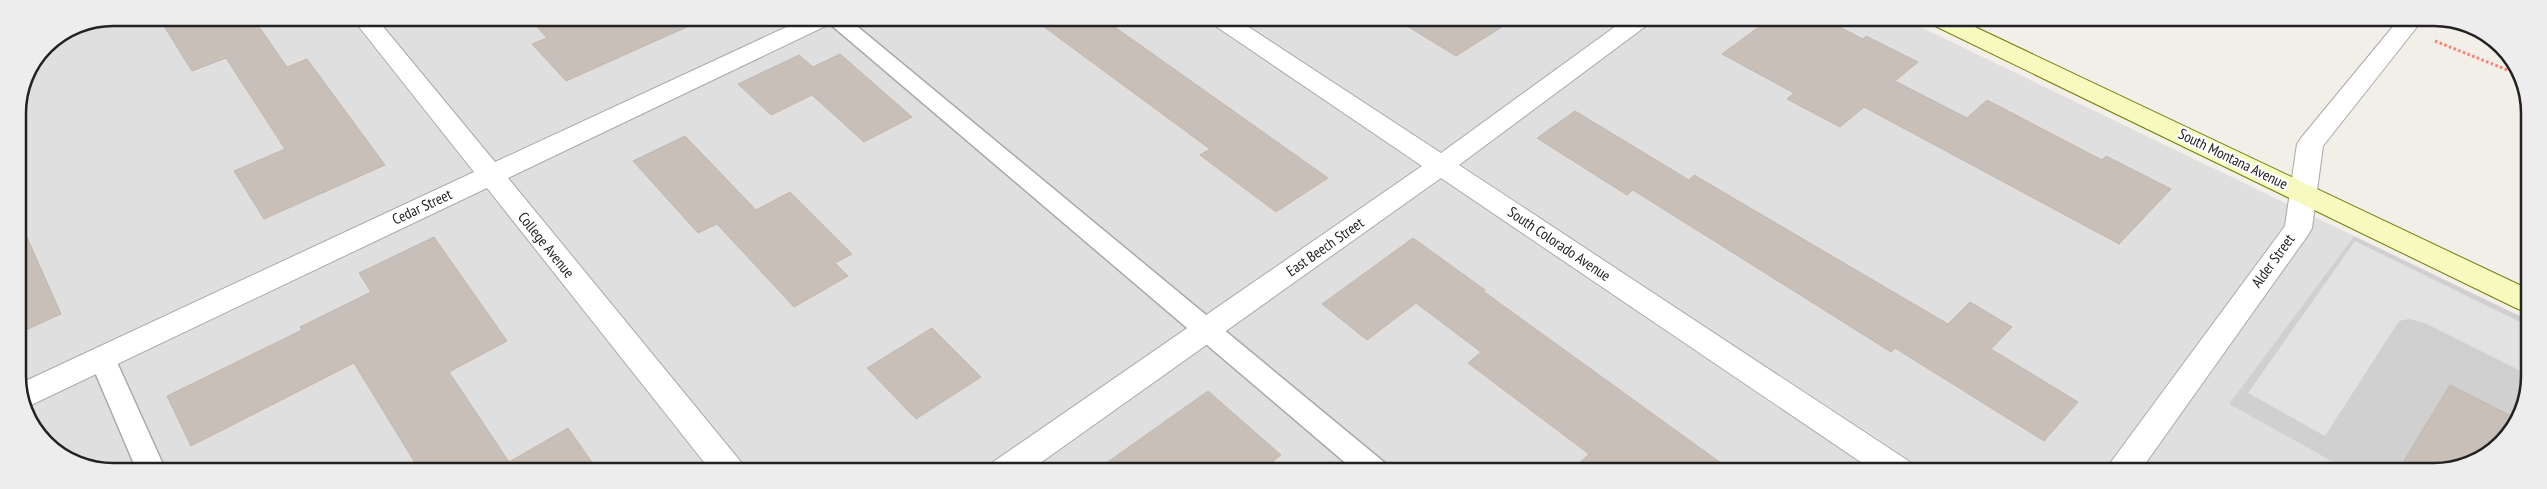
<svg xmlns="http://www.w3.org/2000/svg" width="2547" height="489" viewBox="0 0 2547 489" font-family="'PT Sans Narrow',sans-serif">
  <style>
    .residential { fill: #e0dfdf }
    .religious { fill: #d0d0d0 }
    .parking { fill: #e2e2e2 }
    .building { fill: #c7bfb8; stroke: #c4b6ab }
    .lines { fill: none; stroke-linecap: round; stroke-linejoin: round }
    .lane-casing { stroke: #a9a9a9; stroke-width: 3 }
    .street-casing { stroke: #a9a9a9; stroke-width: 2 }
    .secondary-casing { stroke: #707d05; stroke-width: 2 }
    .path { stroke: #fa8072; stroke-width: 3; stroke-dasharray: 2.5 2.5; stroke-linecap: butt }
    .lane { fill: #fff; fill-rule: evenodd }
    .street { fill: #fff; fill-rule: evenodd }
    .secondary { fill: #f7fabf; fill-rule: evenodd }
    .labels { text-anchor: middle; stroke-width: 4.5; stroke-linejoin: round; paint-order: stroke }
    .street-label { font-size: 15px; fill: #222; stroke: #fff }
    .rim { fill: none; stroke: #222; stroke-width: 2.5 }
  </style>
  <rect width="100%" height="100%" fill="#f2efe9"/>
  <path class="residential" d="M114,18h1788l452,218 -125,168 120,67h-2248l-51,-24 -31,-53 -1,-281 7,-36 21,-32 31,-20z"/>
  <path class="religious" d="M2354,236l174,84 1,68 -32,59 -58,24h-90l-120,-67z"/>
  <path class="parking" d="M2355,241l173,85 1,49 -104,-52 -16,-4 -10,2 -74,115 -77,-43z"/>
  <path class="building" d="M159,18h94l34,49 20,-8 78,106 -121,54 -30,-48 51,-22 -59,-91 -34,13z
    M529,18h178l-141,63 -34,-37 15,-6z
    M1032,18h70l226,160 -52,34 -76,-57 10,-6z
    M1394,18h122l-60,38z
    M1771,18h51l41,21 3,-3 52,26 -23,19 72,37 20,-18 115,60 4,-4 65,33 -52,55 -255,-137 -24,20 -53,-28 7,-6 -72,-39z
    M840,54l72,63 -48,25 -52,-47 -41,20 -33,-31 61,-29 14,12z
    M1575,111l114,69 5,-5 254,149 22,-22 42,25 -21,22 87,53 -34,39 -149,-93 -4,4 -258,-162 -6,5 -90,-57z
    M685,136l71,74 34,-18 62,62 -17,9 13,13 -54,31 -77,-83 -19,9 -65,-72z
    M18,217l43,97 -42,19v-50z
    M434,237l73,104 -58,31 60,90 59,-34 30,43h-178l-66,-108 -163,83 -24,-50 135,-66 -2,-3 71,-35 -12,-19z
    M1413,238l72,52 -2,1 249,180h-161l18,-17 -121,-91 13,-11 -65,-49 -49,37 -45,-36z
    M932,328l49,49 -65,42 -49,-51z
    M2450,385l63,32 -16,30 -58,24h-16l-19,-10z
    M1208,391l73,64 -21,16h-165z"/>
  <g class="lines">
    <defs>
      <path id="lane" d="M823,18h24l538,445 4,8h-34z
        M102,348l10,3 3,7 51,113h-29l-48,-113 3,-7z"/>
      <path id="street" d="M352,18h24l119,144 311,-144h29l-3,5 -324,155 233,284 5,9h-35l-224,-283 -460,219 -8,-13v-10l455,-212z
        M1207,18h28l206,135 186,-135h27l-4,5 -191,142 451,297 5,9h-41l-433,-293 -412,293h-41l5,-9 429,-296 -211,-143z
        M2400,18h24l-101,128 -11,82 -4,7 -168,236h-34l5,-9 174,-236 12,-82 4,-6z"/>
      <path id="secondary" d="M1926,18h30l572,271v23l-10,-3 -589,-286z"/>
    </defs>
    <use href="#lane" class="lane-casing"/>
    <use href="#street" class="street-casing"/>
    <use href="#secondary" class="secondary-casing"/>
    <path class="path" d="M2435,41l80,32"/>
    <use href="#lane" class="lane"/>
    <use href="#street" class="street"/>
    <use href="#secondary" class="secondary"/>
  </g>
  <g class="labels">
    <g class="street-label">
      <text transform="translate(2233 159) rotate(26)" y="5">South Montana Avenue</text>
      <text transform="translate(422 207) rotate(-25)" y="5">Cedar Street</text>
      <text transform="translate(1559 244) rotate(34)" y="5">South Colorado Avenue</text>
      <text transform="translate(546 245) rotate(51)" y="5">College Avenue</text>
      <text transform="translate(1325 247) rotate(-35)" y="5">East Beech Street</text>
      <text transform="translate(2273 261) rotate(-54)" y="5">Alder Street</text>
    </g>
  </g>
  <path d="M0 0H2547V489H0ZM113 26H2434A87 87 0 0 1 2521 113V376A87 87 0 0 1 2434 463H113A87 87 0 0 1 26 376V113A87 87 0 0 1 113 26Z" fill="#ededed" fill-rule="evenodd"/>
  <path class="rim" d="M113 26H2434A87 87 0 0 1 2521 113V376A87 87 0 0 1 2434 463H113A87 87 0 0 1 26 376V113A87 87 0 0 1 113 26Z"/>
</svg>
